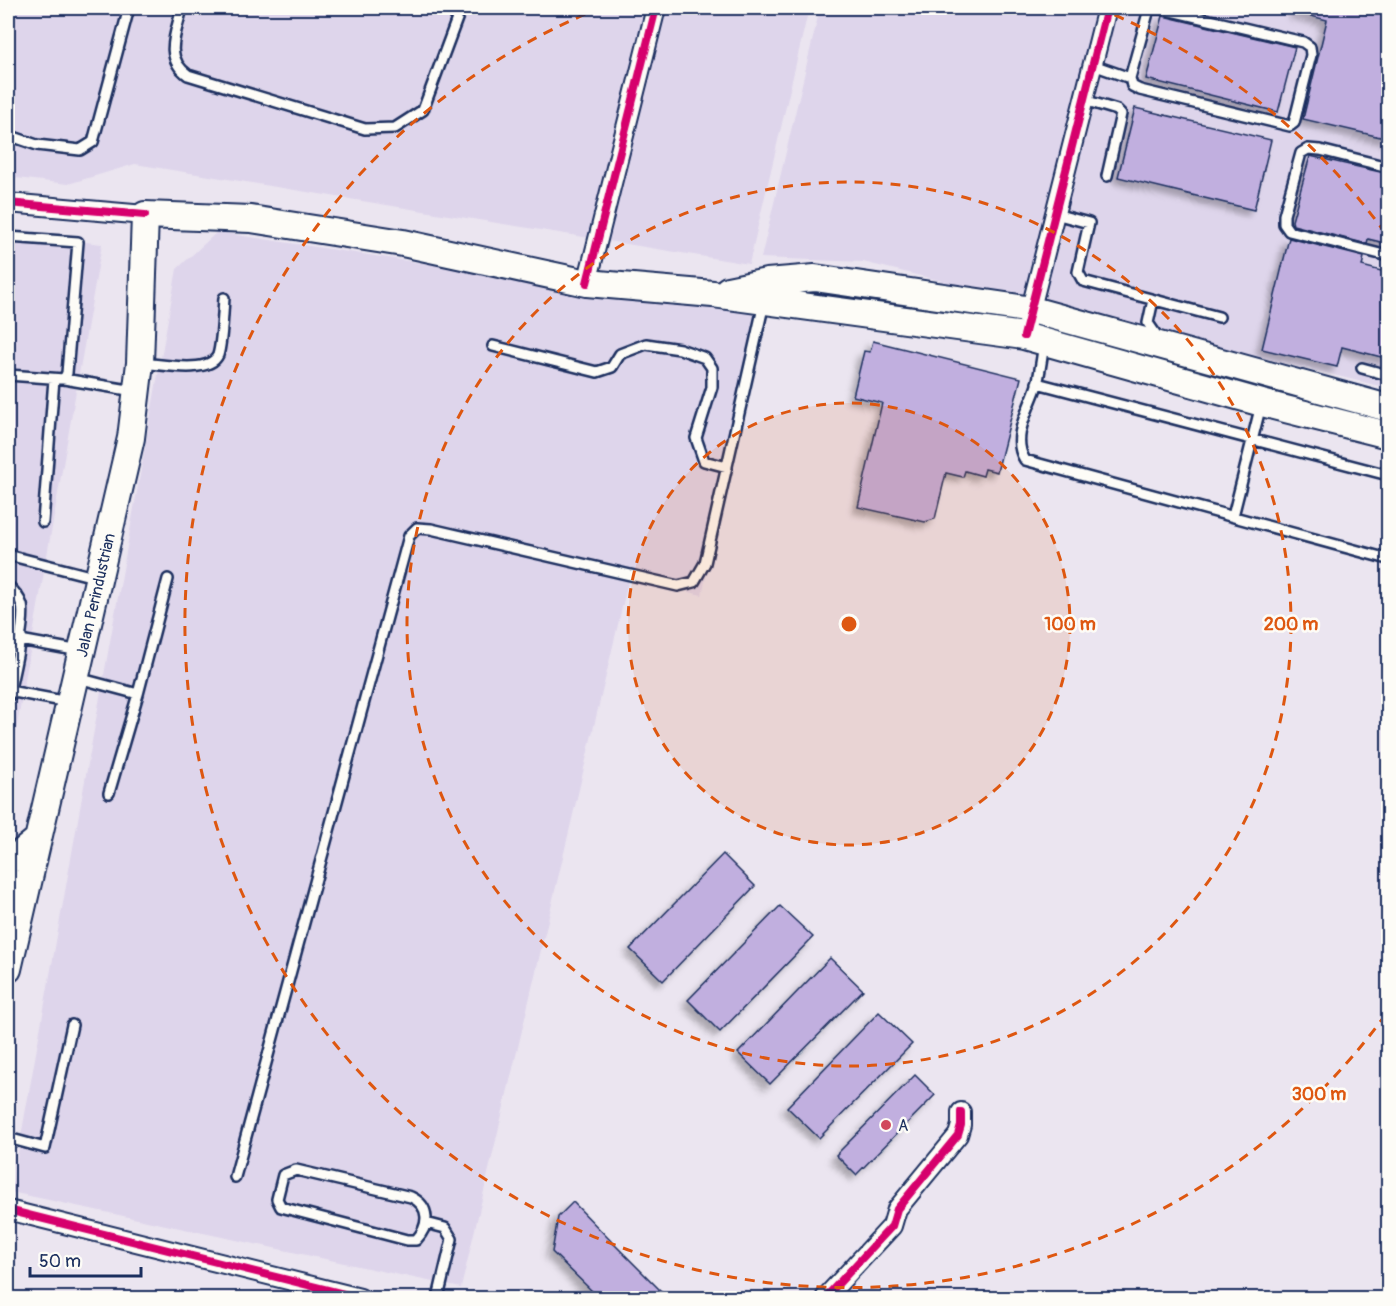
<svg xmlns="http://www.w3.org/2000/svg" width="1396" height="1306" viewBox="0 0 1396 1306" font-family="Pangolin,sans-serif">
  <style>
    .built { fill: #ded5eb }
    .building { fill: #c1afdf; stroke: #1b2f5e; stroke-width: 1.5; filter: url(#shadow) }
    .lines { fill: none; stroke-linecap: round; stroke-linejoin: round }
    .service-casing { stroke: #1b2f5e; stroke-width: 14 }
    .minor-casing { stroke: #1b2f5e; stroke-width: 22 }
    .secondary-casing { stroke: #1b2f5e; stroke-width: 30 }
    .service { stroke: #fdfcf7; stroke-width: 9 }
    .minor { stroke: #fdfcf7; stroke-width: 18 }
    .secondary { stroke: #fdfcf7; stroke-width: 26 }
    .cycleway-casing { stroke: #fdfcf7; stroke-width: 11 }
    .cycleway { stroke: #d6006c; stroke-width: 8 }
    .ring { fill: none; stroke: #de5710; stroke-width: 3; stroke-dasharray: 10 8 }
    .poi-dot { fill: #d1495b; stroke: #fdfcf7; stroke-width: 2 }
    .labels { text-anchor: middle; stroke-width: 5; stroke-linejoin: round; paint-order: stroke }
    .street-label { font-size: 16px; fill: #1b2f5e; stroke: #fdfcf7 }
    .poi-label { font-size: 16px; fill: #1b2f5e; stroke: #fdfcf7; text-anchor: start }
    .centre { fill: #de5710; stroke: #fdfcf7; stroke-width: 3 }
    .ring-label { font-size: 18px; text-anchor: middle; font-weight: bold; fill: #de5710; stroke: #fdfcf7; stroke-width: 5; stroke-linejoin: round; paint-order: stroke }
  </style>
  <defs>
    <filter id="shadow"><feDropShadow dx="-5.5" dy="5.5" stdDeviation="3" flood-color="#0004"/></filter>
  </defs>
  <rect width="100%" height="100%" fill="#ebe5f0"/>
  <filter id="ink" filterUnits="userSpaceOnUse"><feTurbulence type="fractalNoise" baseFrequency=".0167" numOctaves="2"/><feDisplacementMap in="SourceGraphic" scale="12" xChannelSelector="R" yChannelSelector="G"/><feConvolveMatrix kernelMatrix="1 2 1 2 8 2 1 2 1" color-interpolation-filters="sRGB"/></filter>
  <g filter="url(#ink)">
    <path class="built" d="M8,8h801l-60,256 -614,-100 -67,20 -60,-7z
      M820,8h568v380l-525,-126 -102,-4z
      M217,232l546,83 -61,280 -73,-17 -168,710 -450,-96 166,-923z
      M8,233l94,11 -94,532z"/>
    <path class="building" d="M1296,8h93v131l-86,-20 24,-99 -32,-8z
      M1163,16l132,31 -17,65 -132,-33z
      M1135,108l136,32 -17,70 -136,-33z
      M1310,156l79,18v70l-21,-5 -1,5 -74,-19 -1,-4z
      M1289,238l75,19 -2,9 27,7v86l-47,-12 -5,20 -75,-18z
      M873,341l148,37 -24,94 -12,-3 -2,7 -18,-5 -2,6 -17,-4 -11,46 -10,3 -67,-15 24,-104 -29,-7 11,-45 6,1z
      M723,854l32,32 -92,95 -33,-32z
      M780,906l33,31 -93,95 -32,-32z
      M830,958l33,32 -93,94 -32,-31z
      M879,1012l33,32 -93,94 -32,-31z
      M915,1075l20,20 -79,80 -20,-20z
      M573,1202l38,39 58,58h-84l7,-8 -40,-39 6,-35z"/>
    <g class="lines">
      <defs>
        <path id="service" d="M182,8c-6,26 -19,49 6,67l177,54 30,-1 28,-18 38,-102
          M1093,65l37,13 2,8 8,4 150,36 4,-3 17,-68 -1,-8 -7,-5 -140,-33 -11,-1 -4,5 -18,65
          M1084,100l33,10 4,4 -14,62
          M8,135l29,10 43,5 13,-8 36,-134
          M1388,167l-68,-17 -12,-1 -7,4 -17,62v9l5,7 99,25
          M1055,214l34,9 -11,49 5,9 136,36
          M8,237l70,5 -11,131 -3,6 -56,-4
          M1153,300l-5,23 11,16
          M1044,343c-2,14 -4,29 -7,42 -7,23 -27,52 -12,75l363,99
          M493,346l104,26 15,-5 8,-13 26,-10 34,5 25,9 7,10v19l-16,51 8,23 23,6
          M142,363c19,1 67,12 76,-8 4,-12 5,-43 6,-57
          M1362,368l26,7
          M64,379l70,12
          M1037,383l351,92
          M1233,516l28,-111
          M43,522l11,-143
          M8,555l90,23
          M8,586c6,5 11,11 14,19 4,14 -10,75 -14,92
          M20,640l60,11
          M78,678l60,16
          M9,691l59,11
          M109,793l29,-99 30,-115
          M8,1138l37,10 27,-123
          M296,1170l115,27c19,9 19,28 5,43h-9l-126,-33 -4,-8 6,-24z
          M235,1177l174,-641 8,-8 14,1 247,57 16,-4 11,-19 59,-260
          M426,1223l19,5 7,11 -14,59"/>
        <path id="minor" d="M8,203l137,12
          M587,283l69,-275
          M1028,320l79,-312
          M8,878l21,6
          M8,1210l352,88
          M825,1298l67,-72 5,-17 61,-74 3,-10v-13"/>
        <path id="secondary" d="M728,290l39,-8 48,-4 217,32 356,98
          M8,861l13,-8 16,-13
          M8,969l123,-531 9,-75 5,-148 106,4 152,24 184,40 126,11 311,42 238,67 126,32"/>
      </defs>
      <use href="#service" class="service-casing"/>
      <use href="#minor" class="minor-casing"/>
      <use href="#secondary" class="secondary-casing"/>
      <use href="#service" class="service"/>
      <use href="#minor" class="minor"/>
      <use href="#secondary" class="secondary"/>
      <defs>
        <path id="cycleway" d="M8,203l137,12
          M587,283l69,-275
          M1024,336l83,-328
          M8,1210l352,88
          M825,1298l67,-72 5,-17 61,-74 3,-10v-13"/>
      </defs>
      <use href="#cycleway" class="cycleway-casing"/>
      <use href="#cycleway" class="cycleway"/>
    </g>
  </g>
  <circle cx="849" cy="624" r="221" fill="#de5710" fill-opacity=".12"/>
  <g class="ring">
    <circle cx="849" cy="624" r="221"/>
    <circle cx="849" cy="624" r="442"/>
    <path d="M1386 1014A664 664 0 1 1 600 8M1098 8A664 664 0 0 1 1386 234"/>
  </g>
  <circle class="poi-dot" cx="886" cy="1125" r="6"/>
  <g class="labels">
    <g class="street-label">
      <text transform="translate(95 595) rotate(-77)" y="6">Jalan Perindustrian</text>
    </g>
    <g class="poi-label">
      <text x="898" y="1131">A</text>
    </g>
  </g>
  <circle cx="849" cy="624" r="9" class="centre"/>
  <g class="ring-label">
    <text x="1070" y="630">100 m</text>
    <text x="1291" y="630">200 m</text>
    <text x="1319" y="1100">300 m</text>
  </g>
  <rect width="1396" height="1306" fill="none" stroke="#fdfcf7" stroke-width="30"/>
  <rect x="15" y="15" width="1366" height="1276" fill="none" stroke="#1b2f5e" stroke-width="2" filter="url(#ink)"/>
  <path d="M30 1267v9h111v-9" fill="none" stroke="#1b2f5e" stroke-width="3"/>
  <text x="39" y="1267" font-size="18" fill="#1b2f5e" stroke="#fdfcf7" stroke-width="4.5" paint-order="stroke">50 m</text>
</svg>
